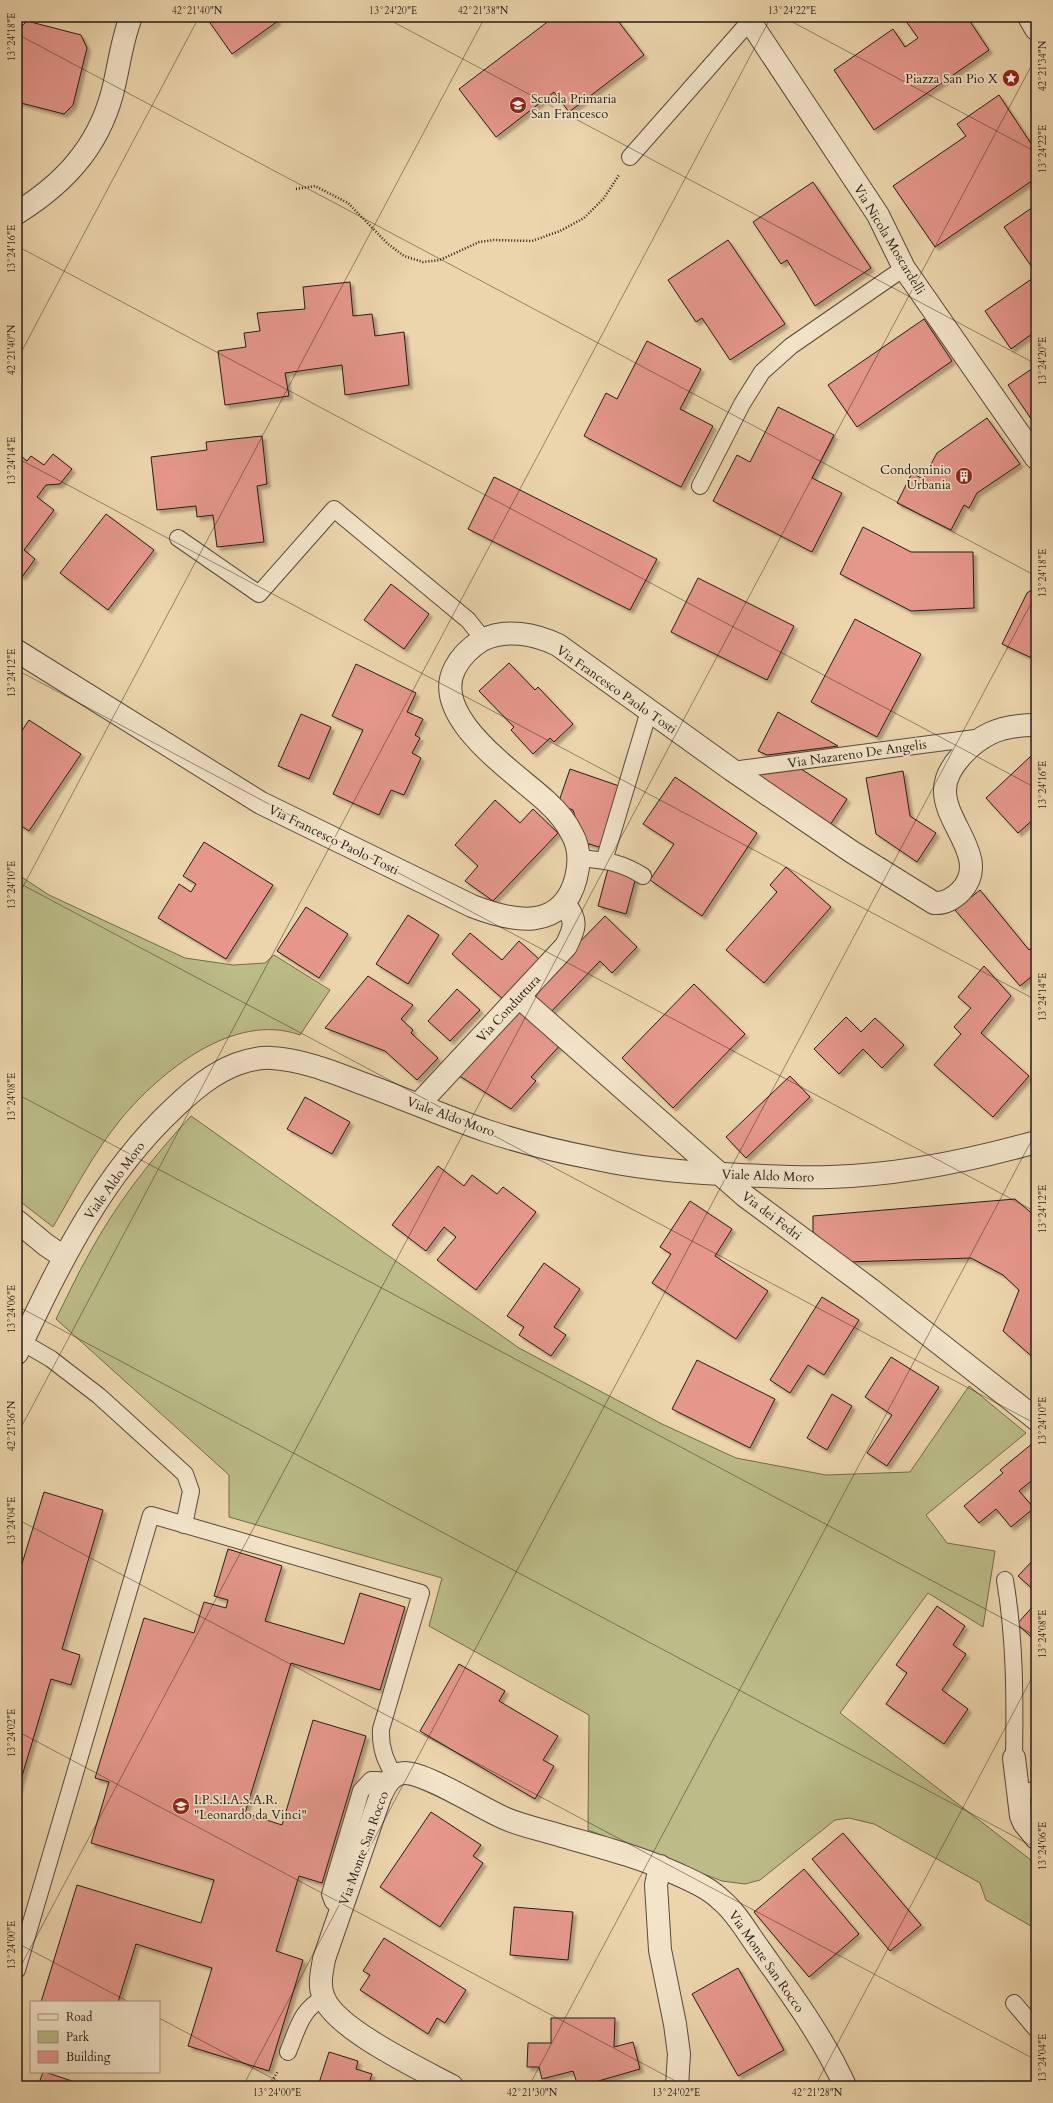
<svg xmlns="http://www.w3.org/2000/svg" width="1053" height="2103" viewBox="0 0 1053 2103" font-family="Cardo,serif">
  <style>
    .green { fill: #bbbc88; stroke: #706c4e }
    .building { fill: #e5978c; stroke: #261b14; filter: url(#shadow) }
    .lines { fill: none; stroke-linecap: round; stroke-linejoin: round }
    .service-casing { stroke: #584a3a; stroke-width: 18 }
    .minor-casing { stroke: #584a3a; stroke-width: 24 }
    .tertiary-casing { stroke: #584a3a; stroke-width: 24 }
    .path { stroke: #261b14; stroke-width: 2.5; stroke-dasharray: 1 2; stroke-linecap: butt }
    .service { stroke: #f3e4ca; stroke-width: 16 }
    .minor { stroke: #f3e4ca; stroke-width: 22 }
    .tertiary { stroke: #f3e4ca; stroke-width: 22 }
    .ticks { fill: none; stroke: #261b14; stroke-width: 1; stroke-opacity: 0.45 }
    .labels { text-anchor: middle; stroke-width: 3.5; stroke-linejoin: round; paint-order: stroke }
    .poi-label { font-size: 13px; fill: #261b14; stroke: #f3e4ca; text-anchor: end }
    .street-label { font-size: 13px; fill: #261b14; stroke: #f3e4ca }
    .neatline { fill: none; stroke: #261b14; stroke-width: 1.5 }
    .ticks-label { font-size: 10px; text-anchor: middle; fill: #261b14 }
  </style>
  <defs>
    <filter id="shadow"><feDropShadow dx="3.5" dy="3.5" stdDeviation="1" flood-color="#0004"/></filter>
  </defs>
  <rect width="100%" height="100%" fill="#ecd5ad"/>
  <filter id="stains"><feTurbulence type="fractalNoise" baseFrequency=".005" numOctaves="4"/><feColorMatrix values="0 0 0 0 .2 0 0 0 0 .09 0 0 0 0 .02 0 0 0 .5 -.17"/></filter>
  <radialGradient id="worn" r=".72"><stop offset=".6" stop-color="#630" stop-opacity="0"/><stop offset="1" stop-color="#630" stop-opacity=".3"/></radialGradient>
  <path class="green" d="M17,874l32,21 136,63 48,7 32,-2 9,-8 56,35 -30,45c-66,-24 -140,37 -179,84 -27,33 -47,72 -68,108l-36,-28z
    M191,1116l328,232 143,76 74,34 90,17 84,-3 59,-86 57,47 -100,82 21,28 48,8 -12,76 -55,-34 -88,120 196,151v65l-50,-29 -6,-17 -106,-59 -25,-6 -14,2 -75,60 -15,4 -23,-3 -134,-51 1,-115 -160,-89 13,-48 -213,-61v-42l-173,-156c11,-22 21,-44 33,-65 27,-50 63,-96 102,-138z"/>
  <path class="building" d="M206,17h69l3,4 -46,33z
    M554,17h61l29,38 -75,57 -15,-20 -58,45 -37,-48z
    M903,17h64l22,33 -115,80 -40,-60 59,-41 12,18 13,-9z
    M27,21l54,14 6,13 -14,57 -9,9 -47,-12v-71z
    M999,95l37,56v27l-101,69 -42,-61 73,-50 -9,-12z
    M813,182l58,86 -56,38 -28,-46 -6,4 -28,-42z
    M1036,205v68l-32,-46z
    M728,240l57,84 -55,36 -28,-42 -6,4 -28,-42z
    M1036,276v55l-25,18 -26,-38z
    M350,282l3,34 19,-2 3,22 29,-4 5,53 -64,10 -3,-30 -57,8 4,23 -64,9 -7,-54 28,-4 -2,-14 16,-2 -3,-18 48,-4 -2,-22z
    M924,319l28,42 -95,66 -29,-42z
    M647,341l54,28 -21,40 33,17 -32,61 -97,-51 22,-43 11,6z
    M1036,366v60l-28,-41z
    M778,407l56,28 -22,43 30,15 -30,59 -99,-51 24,-46 13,7z
    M987,418l33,46 -43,29 -8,15 -5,-3 -13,25 -54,-27 15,-30 11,6 14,-26z
    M262,436l5,48 -10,2 7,56 -47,5 -4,-32 -16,2 -1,-11 -39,4 -6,-53 56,-7 -1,-8z
    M17,453l10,8 4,-5 13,9 9,-11 19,15 -12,15 -14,1 -9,12 17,13 -30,40 11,9 -13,18 -5,-4z
    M494,477l163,82 -27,51 -162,-81z
    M106,514l48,36 -46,60 -48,-37z
    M863,527l48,25h62l1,56 -63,3 -71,-37z
    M698,578l96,48 -27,54 -96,-48z
    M391,584l38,30 -25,35 -40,-29z
    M1036,587v73l-34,-16 25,-51z
    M855,619l66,35 -44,83 -66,-35z
    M509,663l26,27 3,-3 35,37 -19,18 -4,-4 -17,16 -22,-24 3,-3 -35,-36z
    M356,664l60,29 -9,19 16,7 -8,16 5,3 -8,15 9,5 -17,37 -13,-5 -12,25 -46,-21 30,-64 -31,-14z
    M778,712l60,34 -71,9 -9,-4z
    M301,714l30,13 -22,52 -31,-13z
    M29,720l52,34 -52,77 -12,-8v-85z
    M1031,756l5,6v55l-18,16 -32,-35z
    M795,765l52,34 -17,26 -76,-50z
    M570,769l52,18 -20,61 -19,-6 -10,-32 -15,-6z
    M903,771l7,45 26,17 -19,29 -41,-28 -10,-56z
    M675,777l82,56 -55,83 -52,-36 24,-36 -31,-20z
    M495,800l25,23 13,-14 25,24 -65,68 -28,-20 13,-15 -23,-21z
    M204,842l69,43 -47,74 -68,-41 21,-34 12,8 5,-8 -13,-8z
    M786,867l45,40 -67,76 -38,-33 51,-58 -7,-7z
    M608,869l28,8 -10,37 -28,-8z
    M980,890l49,60 7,-7v30l-16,13 -65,-76z
    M306,907l42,27 -29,44 -42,-27z
    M408,915l31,20 -31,49 -32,-20z
    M605,916l32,31 -25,26 -12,-12 -53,55 -20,-20z
    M470,933l32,27 17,-19 21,19 -36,40 -52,-46z
    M984,966l27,30 -30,37 48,43 -36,41 -59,-52 27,-31 -7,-7 17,-19 -13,-11z
    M368,976l45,29 -12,14 12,11 -2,3 27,25 -21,22 -32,-29 -60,-23z
    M694,984l51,50 -72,74 -51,-50z
    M457,989l23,21 -30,31 -22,-20z
    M519,1004l44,38 -32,35 5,4 -25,28 -56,-36z
    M846,1017l15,15 14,-14 29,27 -22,23 -19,-19 -24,25 -25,-25z
    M790,1076l20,21 -64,61 -20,-21z
    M305,1097l45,25 -18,32 -45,-25z
    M438,1166l26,20 8,-11 25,19 6,-7 33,25 -60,78 -39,-30 19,-23 -12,-10 -18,24 -34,-26z
    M1015,1199l21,18v143l-33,-29 16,-41 -16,-15 -32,-17 -123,4 -35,-30v-16z
    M690,1201l42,28 -17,27 53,35 -32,48 -84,-56 19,-29 -11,-7z
    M544,1263l36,26 -26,38 12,8 -15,21 -32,-21 5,-8 -17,-11z
    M822,1297l37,23 -35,55 -16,-10 -18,28 -20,-13z
    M891,1357l48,30 -52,79 -20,-13 25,-38 -27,-18z
    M697,1360l78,39 -25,49 -78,-39z
    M832,1394l20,12 -25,44 -20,-12z
    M1033,1443l3,4v30l-17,14 15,17 -23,19 -15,-18 -17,14 -15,-17 39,-33 -3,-3z
    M44,1492l59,18 -41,139 18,6 -9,30 -20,-6 -34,114v-213z
    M228,1549l54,17 -17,55 79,23 16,-51 45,14 -25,83 -89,-27 -46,150 37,12 31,-105 53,16 -44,147 -23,-7 -23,75 27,9 -34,111 -81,-25 24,-78 -76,-24 -18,58h-77l36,-117 124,38 13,-43 -123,-37 18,-61 -14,-4 49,-160 50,15 10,-31 22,6 2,-8 -14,-4z
    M1036,1557v35l-18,-16z
    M1036,1603v38l-19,-17z
    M937,1606l28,20 -12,19 13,9 -24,36 26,19 -24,35 -58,-40 21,-31 -11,-8z
    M459,1664l46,27 -6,10 59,35 -15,24 11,6 -19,33 -115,-68z
    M431,1812l50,33 -8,11 10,7 -43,64 -60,-40z
    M843,1833l78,92 -31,26 -78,-92z
    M804,1869l55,65 -50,43 -55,-65z
    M514,1907l59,5 -5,48 -58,-5z
    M384,1938l82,52 -21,33 -8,-5 -9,16 -68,-44 10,-15 -7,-4z
    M738,1968l46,82 -46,26 -46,-82z
    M551,2018h64l-1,29 19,-5 7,27 -59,17h-3l-5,-15 -31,8 -3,-12h-12l1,-24h23z
    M329,2052l29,9 -2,8 16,5 -4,12h-50z
    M43,2072h2l42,14h-49z"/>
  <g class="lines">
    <defs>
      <path id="service" d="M630,157l120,-136
        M700,486l42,-82 20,-32 29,-26 113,-78
        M178,538l81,56 75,-85 134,111 16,20
        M732,770l251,-33
        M579,858c27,3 40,3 64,18
        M604,861l45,-150
        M22,1342l29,17 48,37 86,78 6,17 -7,34
        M1005,1580c10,59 10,118 9,178
        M1017,1793l19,-3
        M342,1907l-9,-5 -3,-8 31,-103 10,-11h7l8,4
        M17,1970l134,-455 270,78 -40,136c-1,17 4,33 14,47
        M1014,2003l22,26
        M288,2052c8,-19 14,-46 36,-53"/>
      <path id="minor" d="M747,17l131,198 26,53 132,190
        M1029,17l7,12
        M17,213c46,-29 80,-64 95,-119 7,-26 9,-52 19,-77
        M519,997l226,199 125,93 166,130
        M419,1104l147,-158c9,-18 12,-26 -2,-42
        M17,1221l29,24 18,12
        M1014,1758l7,58 3,7 12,15
        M660,1866l-4,19 4,65 15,74 4,30 -2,32
        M452,2086c-32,-17 -116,-57 -128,-88 -6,-13 -2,-26 0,-39l56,-162c5,-11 11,-24 25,-24 21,0 76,35 99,45 18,8 39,12 58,18 39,11 78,21 115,38 15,7 32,14 44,26 16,13 27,34 39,50 31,44 63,87 85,136"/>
      <path id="tertiary" d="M17,651l244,152 211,103c41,16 90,26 104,-28 4,-16 4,-30 -4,-44 -6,-13 -16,-24 -26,-33 -30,-28 -117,-84 -91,-133 6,-12 16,-21 27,-28 24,-12 53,-6 76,5l174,125 120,82 82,51c11,1 19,-4 27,-12 30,-32 -17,-67 -16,-101 0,-23 27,-48 46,-57 13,-6 31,-8 45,-8
        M17,1353c42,-88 84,-177 157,-245 19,-18 39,-35 63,-44 11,-4 24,-7 35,-6 32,2 63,15 92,26 41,15 82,33 123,47 36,12 73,21 110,28 41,9 84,13 125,15 36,2 72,4 108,3 70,-2 139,-16 206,-35"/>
    </defs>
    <use href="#service" class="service-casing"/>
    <use href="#minor" class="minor-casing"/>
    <use href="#tertiary" class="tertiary-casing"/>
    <path class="path" d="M296,189l19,-3 33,17 40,41 16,12 19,6 17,-2 39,-18 15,-2 38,1 28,-10 24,-13 20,-20 15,-23
      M269,2086l9,-15"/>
    <use href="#service" class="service"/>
    <use href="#minor" class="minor"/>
    <use href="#tertiary" class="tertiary"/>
  </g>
  <path class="ticks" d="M384,17l652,347M783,17l253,135M17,34l1019,542M17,246l1019,542M17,360l182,-343M17,458l1019,542M17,670l1019,542M17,882l1019,542M17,898l468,-881M17,1094l1019,542M17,1306l1019,542M17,1435l754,-1418M17,1519l1019,541M17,1731l668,355M17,1943l112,59M17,1973l1019,-1916M159,2018l128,68M243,2086l793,-1492M529,2086l507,-954M815,2086l221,-416"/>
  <defs>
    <symbol id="sight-disc" viewBox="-11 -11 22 22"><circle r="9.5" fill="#8f2418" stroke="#f3e4ca"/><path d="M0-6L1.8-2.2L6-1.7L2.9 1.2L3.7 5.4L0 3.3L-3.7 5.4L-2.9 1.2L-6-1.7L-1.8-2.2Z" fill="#fff"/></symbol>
    <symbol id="school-disc" viewBox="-11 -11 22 22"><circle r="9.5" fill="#8f2418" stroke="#f3e4ca"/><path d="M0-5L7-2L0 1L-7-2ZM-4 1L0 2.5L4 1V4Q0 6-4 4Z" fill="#fff"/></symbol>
    <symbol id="building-disc" viewBox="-11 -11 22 22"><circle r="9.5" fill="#8f2418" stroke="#f3e4ca"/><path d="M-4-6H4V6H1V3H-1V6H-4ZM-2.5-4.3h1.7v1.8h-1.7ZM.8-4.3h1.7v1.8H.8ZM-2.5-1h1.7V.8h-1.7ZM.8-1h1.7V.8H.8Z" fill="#fff"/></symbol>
  </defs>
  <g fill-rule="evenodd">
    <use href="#sight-disc" x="1001" y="68" width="20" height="20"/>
    <use href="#school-disc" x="508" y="95" width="20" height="20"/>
    <use href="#building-disc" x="954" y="466" width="20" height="20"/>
    <use href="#school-disc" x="171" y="1796" width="20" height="20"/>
  </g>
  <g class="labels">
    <g class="poi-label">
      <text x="998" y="83">Piazza San Pio X</text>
      <text x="531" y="103" text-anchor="start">Scuola Primaria<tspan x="531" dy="15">San Francesco</tspan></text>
      <text x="951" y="474">Condominio<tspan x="951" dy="15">Urbania</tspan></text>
      <text x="194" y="1804" text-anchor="start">I.P.S.I.A.S.A.R.<tspan x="194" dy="15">"Leonardo da Vinci"</tspan></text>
    </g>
    <g class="street-label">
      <text transform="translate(890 239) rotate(59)" y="5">Via Nicola Moscardelli</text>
      <text transform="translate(617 689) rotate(35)" y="5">Via Francesco Paolo Tosti</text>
      <text transform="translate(857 753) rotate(-8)" y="5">Via Nazareno De Angelis</text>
      <text transform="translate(334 839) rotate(26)" y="5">Via Francesco Paolo Tosti</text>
      <text transform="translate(508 1008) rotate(-47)" y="5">Via Conduttura</text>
      <text transform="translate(451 1116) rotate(20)" y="5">Viale Aldo Moro</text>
      <text transform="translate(768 1175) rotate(2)" y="5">Viale Aldo Moro</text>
      <text transform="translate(114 1180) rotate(-54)" y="5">Viale Aldo Moro</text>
      <text transform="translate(772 1215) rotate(37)" y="5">Via dei Fedri</text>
      <text transform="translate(363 1848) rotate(-70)" y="5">Via Monte San Rocco</text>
      <text transform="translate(767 1961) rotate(55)" y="5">Via Monte San Rocco</text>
    </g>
  </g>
  <rect width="1053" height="2103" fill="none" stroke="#ecd5ad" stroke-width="44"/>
  <rect x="30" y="2001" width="130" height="72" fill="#f3e4ca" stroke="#a19481"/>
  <rect x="38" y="2014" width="20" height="6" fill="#f3e4ca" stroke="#a19481"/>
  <text x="66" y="2021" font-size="12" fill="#261b14">Road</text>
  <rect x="38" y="2031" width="20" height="12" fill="#bbbc88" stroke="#a19481"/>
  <text x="66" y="2041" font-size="12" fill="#261b14">Park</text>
  <rect x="38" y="2051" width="20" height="12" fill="#e5978c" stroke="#a19481"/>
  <text x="66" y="2061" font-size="12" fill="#261b14">Building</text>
  <rect x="22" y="22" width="1009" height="2059" class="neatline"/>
  <g class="ticks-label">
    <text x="197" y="14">42°21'40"N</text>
    <text x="393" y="14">13°24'20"E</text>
    <text x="483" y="14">42°21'38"N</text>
    <text x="792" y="14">13°24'22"E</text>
    <text transform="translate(11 37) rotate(-90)" y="4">13°24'18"E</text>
    <text transform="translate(1042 66) rotate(-90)" y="4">42°21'34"N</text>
    <text transform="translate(1042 149) rotate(-90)" y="4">13°24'22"E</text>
    <text transform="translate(11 249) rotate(-90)" y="4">13°24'16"E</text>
    <text transform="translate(11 350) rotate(-90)" y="4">42°21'40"N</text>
    <text transform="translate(1042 361) rotate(-90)" y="4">13°24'20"E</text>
    <text transform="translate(11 461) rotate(-90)" y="4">13°24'14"E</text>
    <text transform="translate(1042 573) rotate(-90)" y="4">13°24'18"E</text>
    <text transform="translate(11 673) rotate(-90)" y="4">13°24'12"E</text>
    <text transform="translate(1042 785) rotate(-90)" y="4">13°24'16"E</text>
    <text transform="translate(11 885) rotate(-90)" y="4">13°24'10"E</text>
    <text transform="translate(1042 997) rotate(-90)" y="4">13°24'14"E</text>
    <text transform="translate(11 1097) rotate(-90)" y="4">13°24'08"E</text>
    <text transform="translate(1042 1209) rotate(-90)" y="4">13°24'12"E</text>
    <text transform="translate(11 1309) rotate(-90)" y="4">13°24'06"E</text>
    <text transform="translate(1042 1421) rotate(-90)" y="4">13°24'10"E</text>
    <text transform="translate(11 1426) rotate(-90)" y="4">42°21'36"N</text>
    <text transform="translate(11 1521) rotate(-90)" y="4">13°24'04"E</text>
    <text transform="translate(1042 1634) rotate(-90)" y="4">13°24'08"E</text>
    <text transform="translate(11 1733) rotate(-90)" y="4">13°24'02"E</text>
    <text transform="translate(1042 1846) rotate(-90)" y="4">13°24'06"E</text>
    <text transform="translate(11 1945) rotate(-90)" y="4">13°24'00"E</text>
    <text transform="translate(1042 2058) rotate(-90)" y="4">13°24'04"E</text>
    <text x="277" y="2096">13°24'00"E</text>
    <text x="532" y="2096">42°21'30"N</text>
    <text x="676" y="2096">13°24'02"E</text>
    <text x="817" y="2096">42°21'28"N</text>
  </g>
  <rect width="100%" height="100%" filter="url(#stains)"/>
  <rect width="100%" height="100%" fill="url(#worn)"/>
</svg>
